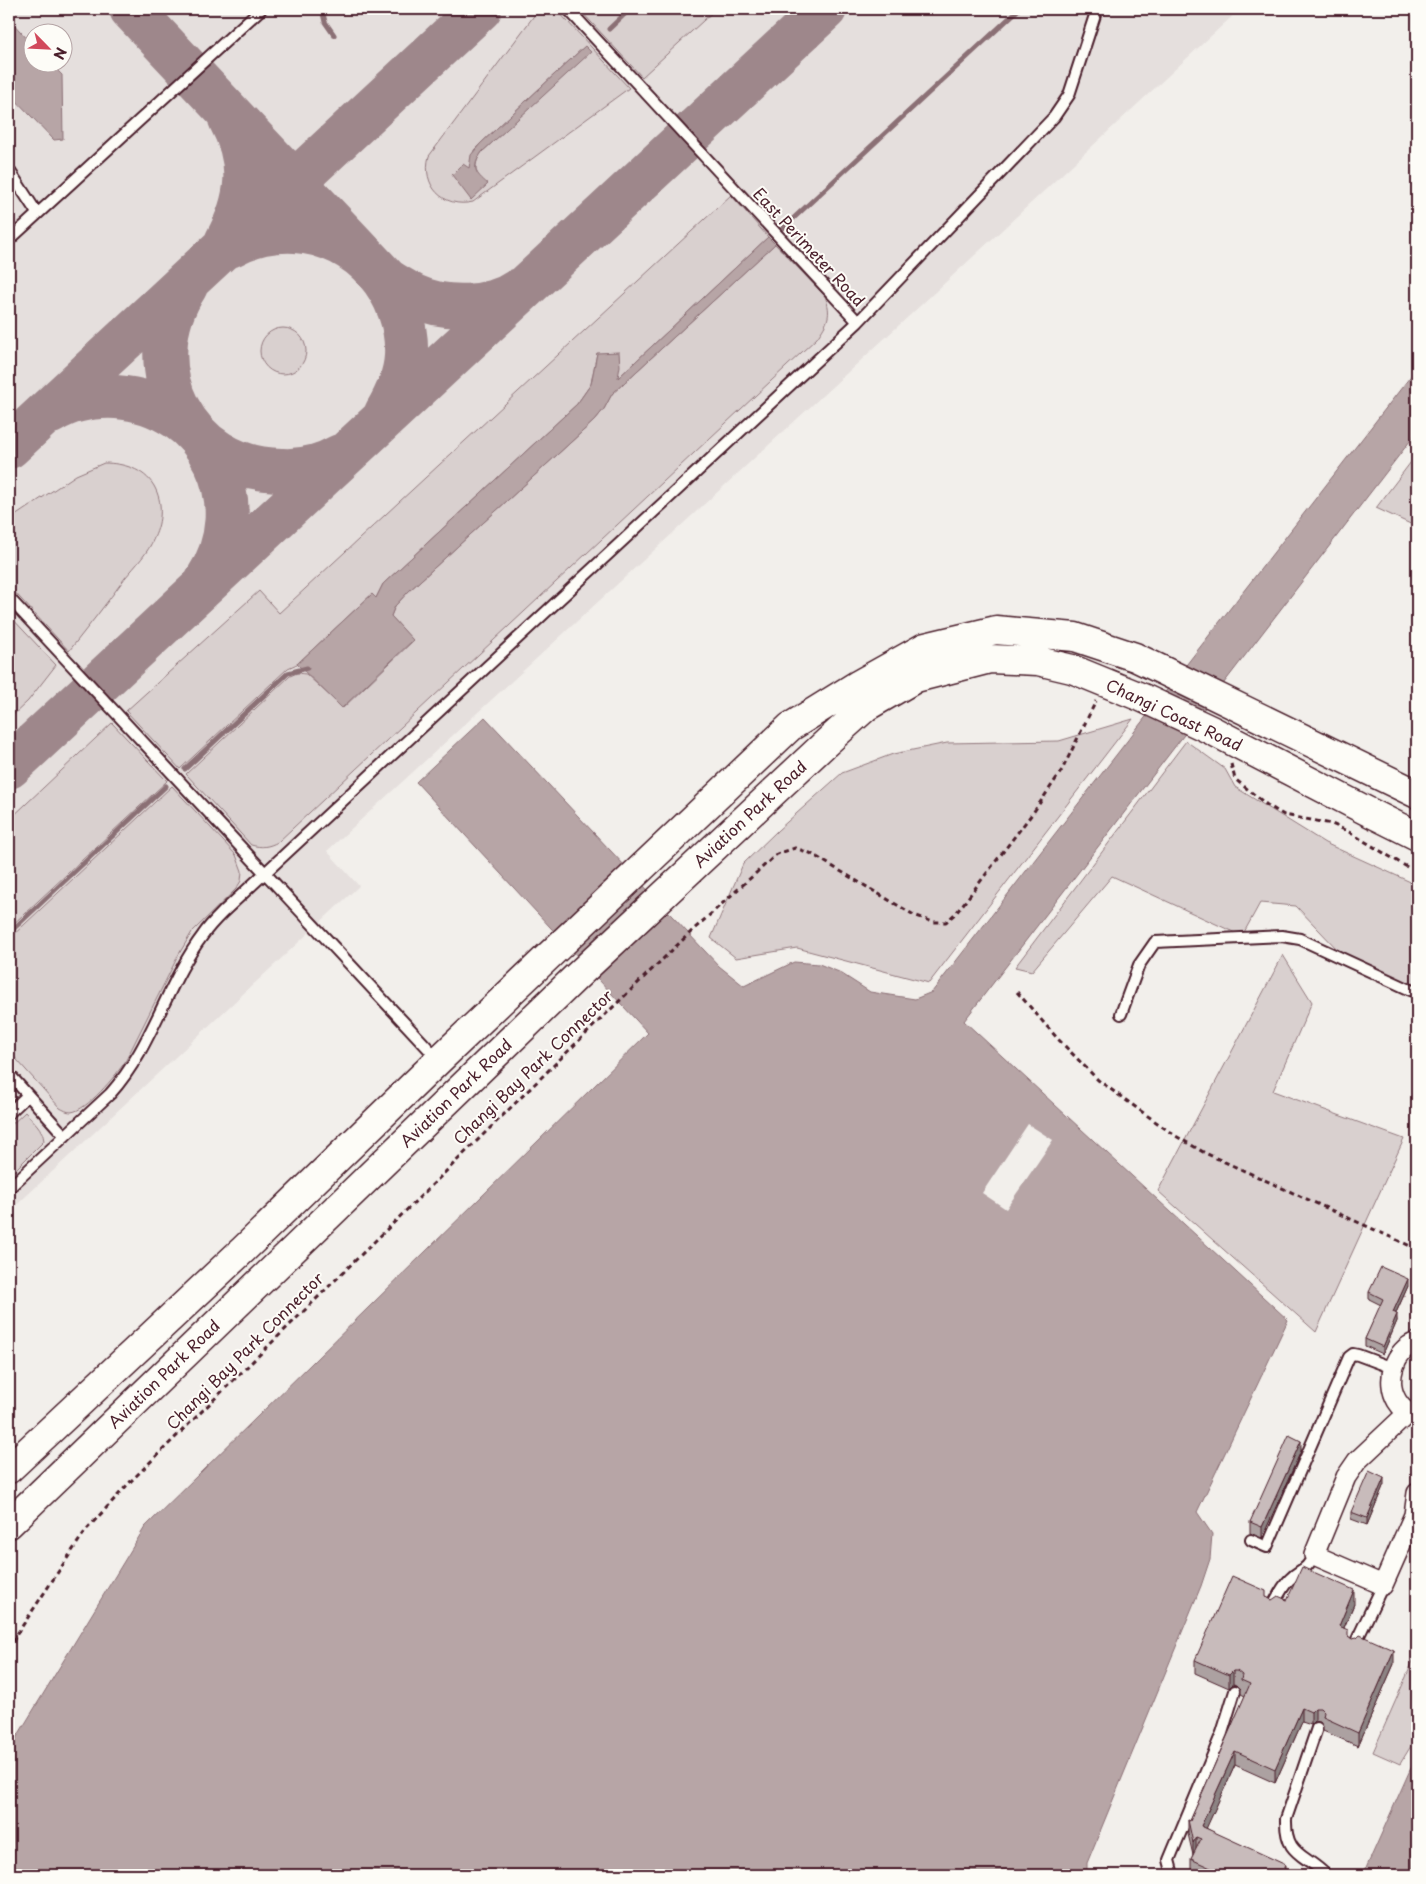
<svg xmlns="http://www.w3.org/2000/svg" width="1426" height="1884" viewBox="0 0 1426 1884" font-family="'Playpen Sans',sans-serif">
  <style>
    .built { fill: #e5dfdd; fill-rule: evenodd }
    .green { fill: #d9d0cf; stroke: #92787d; fill-rule: evenodd }
    .water { fill: #b7a5a6; stroke: #8b6f75 }
    .pier { fill: #f2efeb }
    .lines { fill: none; stroke-linecap: round; stroke-linejoin: round }
    .stream { stroke: #8b6f75; stroke-width: 5 }
    .taxiway { stroke: #9e878b; stroke-width: 44 }
    .service-casing { stroke: #4a1f2b; stroke-width: 14 }
    .minor-casing { stroke: #4a1f2b; stroke-width: 22 }
    .primary-casing { stroke: #4a1f2b; stroke-width: 31 }
    .path { stroke: #4a1f2b; stroke-width: 3; stroke-dasharray: 5 4; stroke-linecap: butt }
    .service { stroke: #fdfcf7; stroke-width: 10 }
    .minor { stroke: #fdfcf7; stroke-width: 19 }
    .primary { stroke: #fdfcf7; stroke-width: 28 }
    .wall { fill: #aca1a1; stroke: #4a1f2b }
    .shaded-wall { fill: #8c8383; stroke: #4a1f2b }
    .building { fill: #c8bbbb; stroke: #4a1f2b }
    .labels { text-anchor: middle; stroke-width: 4; stroke-linejoin: round; paint-order: stroke }
    .street-label { font-size: 16px; fill: #4a1f2b; stroke: #fdfcf7 }
  </style>
  <rect width="100%" height="100%" fill="#f2efeb"/>
  <filter id="ink" filterUnits="userSpaceOnUse"><feTurbulence type="fractalNoise" baseFrequency=".02" numOctaves="2"/><feDisplacementMap in="SourceGraphic" scale="10" xChannelSelector="R" yChannelSelector="G"/><feConvolveMatrix kernelMatrix="1 2 1 2 8 2 1 2 1" color-interpolation-filters="sRGB"/></filter>
  <g filter="url(#ink)">
    <path class="built" d="M9,9h1231l-306,284 -607,558 32,35 -350,326zM32,32h30v30h-30z"/>
    <path class="green" d="M539,9h17l73,79 -156,114c-30,7 -52,-17 -44,-46zM585,46l5,6 -108,100c-6,8 -7,13 -5,23h-25l17,-6 5,-19 6,-6z
      M579,9h137l-74,68z
      M731,195l37,42 -151,142 -20,-26 -6,31 -14,20 -194,180 -7,14 -4,-4 -75,70 -9,4 -108,101 -54,-58 133,-120 20,22z
      M775,244l50,52c7,19 3,26 -8,42l-539,504c-10,5 -16,6 -27,3l-65,-71 104,-98 7,-3 9,1 37,34 70,-67 -22,-25 4,-10 14,-15 186,-171 9,-11 8,-15z
      M260 351a23 23 0 1 1 46 0a23 23 0 1 1-46 0Z
      M1417,454v73l-41,-19z
      M104,463c19,0 40,6 50,23 9,16 8,35 0,52 -6,15 -18,27 -29,40 -18,25 -37,49 -56,73l-60,-65v-66l67,-45z
      M9,615l47,50 -28,36 -19,18z
      M1133,719l-204,264 -132,-35 -61,10 -25,-20 32,-74 35,-34 64,-57 51,-19 54,-11 112,-2z
      M112,723l55,58 -158,147v-108z
      M1186,741l39,28 10,18 90,56 92,42v102l-78,-36 -43,-45 -36,-3 -18,33 -130,-60 -80,95 -17,-4z
      M172,786l64,69 6,16 -1,10 -5,8 -44,43 -13,22 -54,108c-9,13 -38,49 -54,50 -4,0 -7,-2 -11,-4l-51,-57v-112z
      M1283,955l29,47 -39,89 131,48 -88,193 -158,-141z
      M25,1112c8,9 18,16 19,29l-35,35v-49z
      M1417,1652v84l-17,28 -27,-12z"/>
    <path class="water" d="M9,19l23,25v18l18,1 12,12 1,64 -9,1 -45,-47z
      M585,46l6,6 -109,100c-11,16 -7,21 6,32l-17,16 -19,-25 11,-11 6,4 2,-13 9,-11z
      M768,237l7,7 -163,150 -8,15 -9,11 -186,171 -14,15 -4,10 22,24 -71,68 -45,-44 75,-70 4,4 7,-14 194,-180 14,-20 6,-31 22,-1 1,14 -2,12z
      M1417,368v64l-453,589 324,299 -91,192 15,22 -2,25 -9,27 -114,277v12h-1078v-125l136,-223 503,-494 -232,-251 69,-65 234,249 25,20 50,-24 25,2 20,8 31,20 45,7 17,-7z
      M1417,1757v118h-54l47,-105z"/>
    <path class="pier" d="M1028,1124l25,16 -47,69 -24,-16z"/>
    <g class="lines">
      <path class="stream" d="M322,9l3,13 9,13
        M609,29l21,-20
        M783,228l236,-219
        M185,769l103,-96 19,-5
        M9,933l157,-147"/>
      <path class="taxiway" d="M131,9l256,271c9,6 18,11 27,16 30,14 77,14 105,-6
        M226,242c23,-42 27,-80 4,-123
        M230,246c20,-12 42,-16 65,-15 65,4 114,61 111,125 -1,21 -10,40 -20,57
        M186,286c-52,80 -1,184 96,184 20,1 41,-4 58,-14
        M51,412c19,-12 43,-16 65,-15 93,6 141,107 90,184
        M9,447l471,-438
        M9,767l816,-758"/>
      <defs>
        <path id="service" d="M568,9l290,313
          M9,170l28,43
          M9,240l252,-231
          M9,598l429,461
          M1121,1014l18,-49 16,-23 127,-6 18,3 117,54
          M9,1074l56,62
          M9,1113l19,-18
          M9,1188l101,-94c42,-46 56,-110 93,-159 5,-8 13,-16 20,-23l635,-590 196,-205 15,-22 28,-86
          M1251,1540l16,7 82,-190 4,-3 5,1 35,13
          M1272,1607c5,-9 10,-20 17,-27 12,-13 16,-7 25,-25
          M1354,1646l29,-61
          M1317,1728l-31,91c-1,37 18,34 40,56
          M1173,1875l-4,-15 53,-127 13,-42"/>
        <path id="minor" d="M1417,1342c-23,7 -32,39 -20,59 4,7 12,13 20,17
          M1408,1413l-51,48 -11,16 -32,78 69,30 31,-70 3,-22"/>
        <path id="primary" d="M9,1469l235,-220 195,-189 351,-333 69,-43 66,-37 71,-17 79,7 60,20 25,12 257,125
          M9,1524l567,-547 251,-235 39,-35 50,-29 74,-19 48,2 34,8 71,29 68,32 154,80 52,26"/>
      </defs>
      <use href="#service" class="service-casing"/>
      <use href="#minor" class="minor-casing"/>
      <use href="#primary" class="primary-casing"/>
      <path class="path" d="M1231,764l4,15 32,26 17,10 48,9 17,8 68,41
        M1017,992l41,47 40,41 76,55 31,18 212,96
        M9,1650l6,-13 71,-107 45,-49 479,-471 83,-80 84,-76 18,-6 15,5 104,62 19,7h13l11,-10 78,-102 27,-40 34,-69"/>
      <use href="#service" class="service"/>
      <use href="#minor" class="minor"/>
      <use href="#primary" class="primary"/>
    </g>
    <path class="wall" d="M1408,1286l-12,27 1,8 -14,33 -18,-8v-7l16,-34 -12,-6v-7z
      M1301,1451l-39,87 -12,-5v-11z
      M1384,1484l-17,41 -16,-6v-7z
      M1266,1597l6,3h15l67,4 -10,24 4,8 4,3 42,25 -36,82 -35,-15v-5l-3,-4 -5,-1 -4,4 -9,-3 -27,61 -40,-18 -29,63 80,47h-90l-5,-2v-14l2,-4 -5,-21v-14l2,1 55,-125 -4,-2v-5l-4,-4 -4,-1 -4,4 -34,-15v-13z"/>
    <path class="shaded-wall" d="M10,1081v14l-1,1v-13z
      M1408,1279v7l-15,33v-7z
      M1397,1314v7l-14,33v-7z
      M1301,1441v10l-39,87v-11z
      M1384,1478v6l-17,41v-7z
      M1354,1590v14l-15,35v-13z
      M1394,1650v14l-36,82v-13z
      M1233,1671v13l-4,4v-13z
      M1302,1708v14l-27,61v-14z
      M1315,1708v13l-4,4v-13z
      M1235,1751v14l-34,75v-14z
      M1196,1837v14l-3,5v-13z
      M1286,1865v10h-4z"/>
    <path class="building" d="M1381,1267l27,12 -15,33 4,2 -14,33 -18,-8 18,-40 -14,-7z
      M1289,1435l12,6 -39,86 -12,-5z
      M1369,1471l15,7 -17,40 -16,-6z
      M1302,1567l52,23 -15,36 9,4v6l4,3 5,-1 3,-3 34,15 -36,83 -35,-16 1,-5 -4,-4h-5l-4,4 -9,-4 -27,61 -40,-18 -34,75 85,39 -4,10h-56l-35,-16 10,-20 -5,-2 -3,6 -5,-23 2,1 60,-137 -9,-4 1,-5 -5,-4h-4l-4,4 -34,-15 37,-84 34,15v6l6,3 6,-4 9,4z"/>
  </g>
  <g class="labels">
    <g class="street-label">
      <text transform="translate(809 247) rotate(47)" y="6">East Perimeter Road</text>
      <text transform="translate(1174 715) rotate(25)" y="6">Changi Coast Road</text>
      <text transform="translate(750 814) rotate(-43)" y="6">Aviation Park Road</text>
      <text transform="translate(533 1067) rotate(-44)" y="6">Changi Bay Park Connector</text>
      <text transform="translate(456 1093) rotate(-44)" y="6">Aviation Park Road</text>
      <text transform="translate(245 1351) rotate(-45)" y="6">Changi Bay Park Connector</text>
      <text transform="translate(164 1374) rotate(-44)" y="6">Aviation Park Road</text>
    </g>
  </g>
  <rect width="1426" height="1884" fill="none" stroke="#fdfcf7" stroke-width="30"/>
  <rect x="15" y="15" width="1396" height="1854" fill="none" stroke="#4a1f2b" stroke-width="2" filter="url(#ink)"/>
  <g transform="translate(48 48) rotate(114)"><circle r="24" fill="#fdfcf7" stroke="#b5a4a5"/>
  <path d="M0-4L9 19L0 12L-9 19Z" fill="#d1495b"/>
  <text y="-8" font-size="14" font-weight="bold" text-anchor="middle" fill="#4a1f2b">N</text>
  </g>
</svg>
